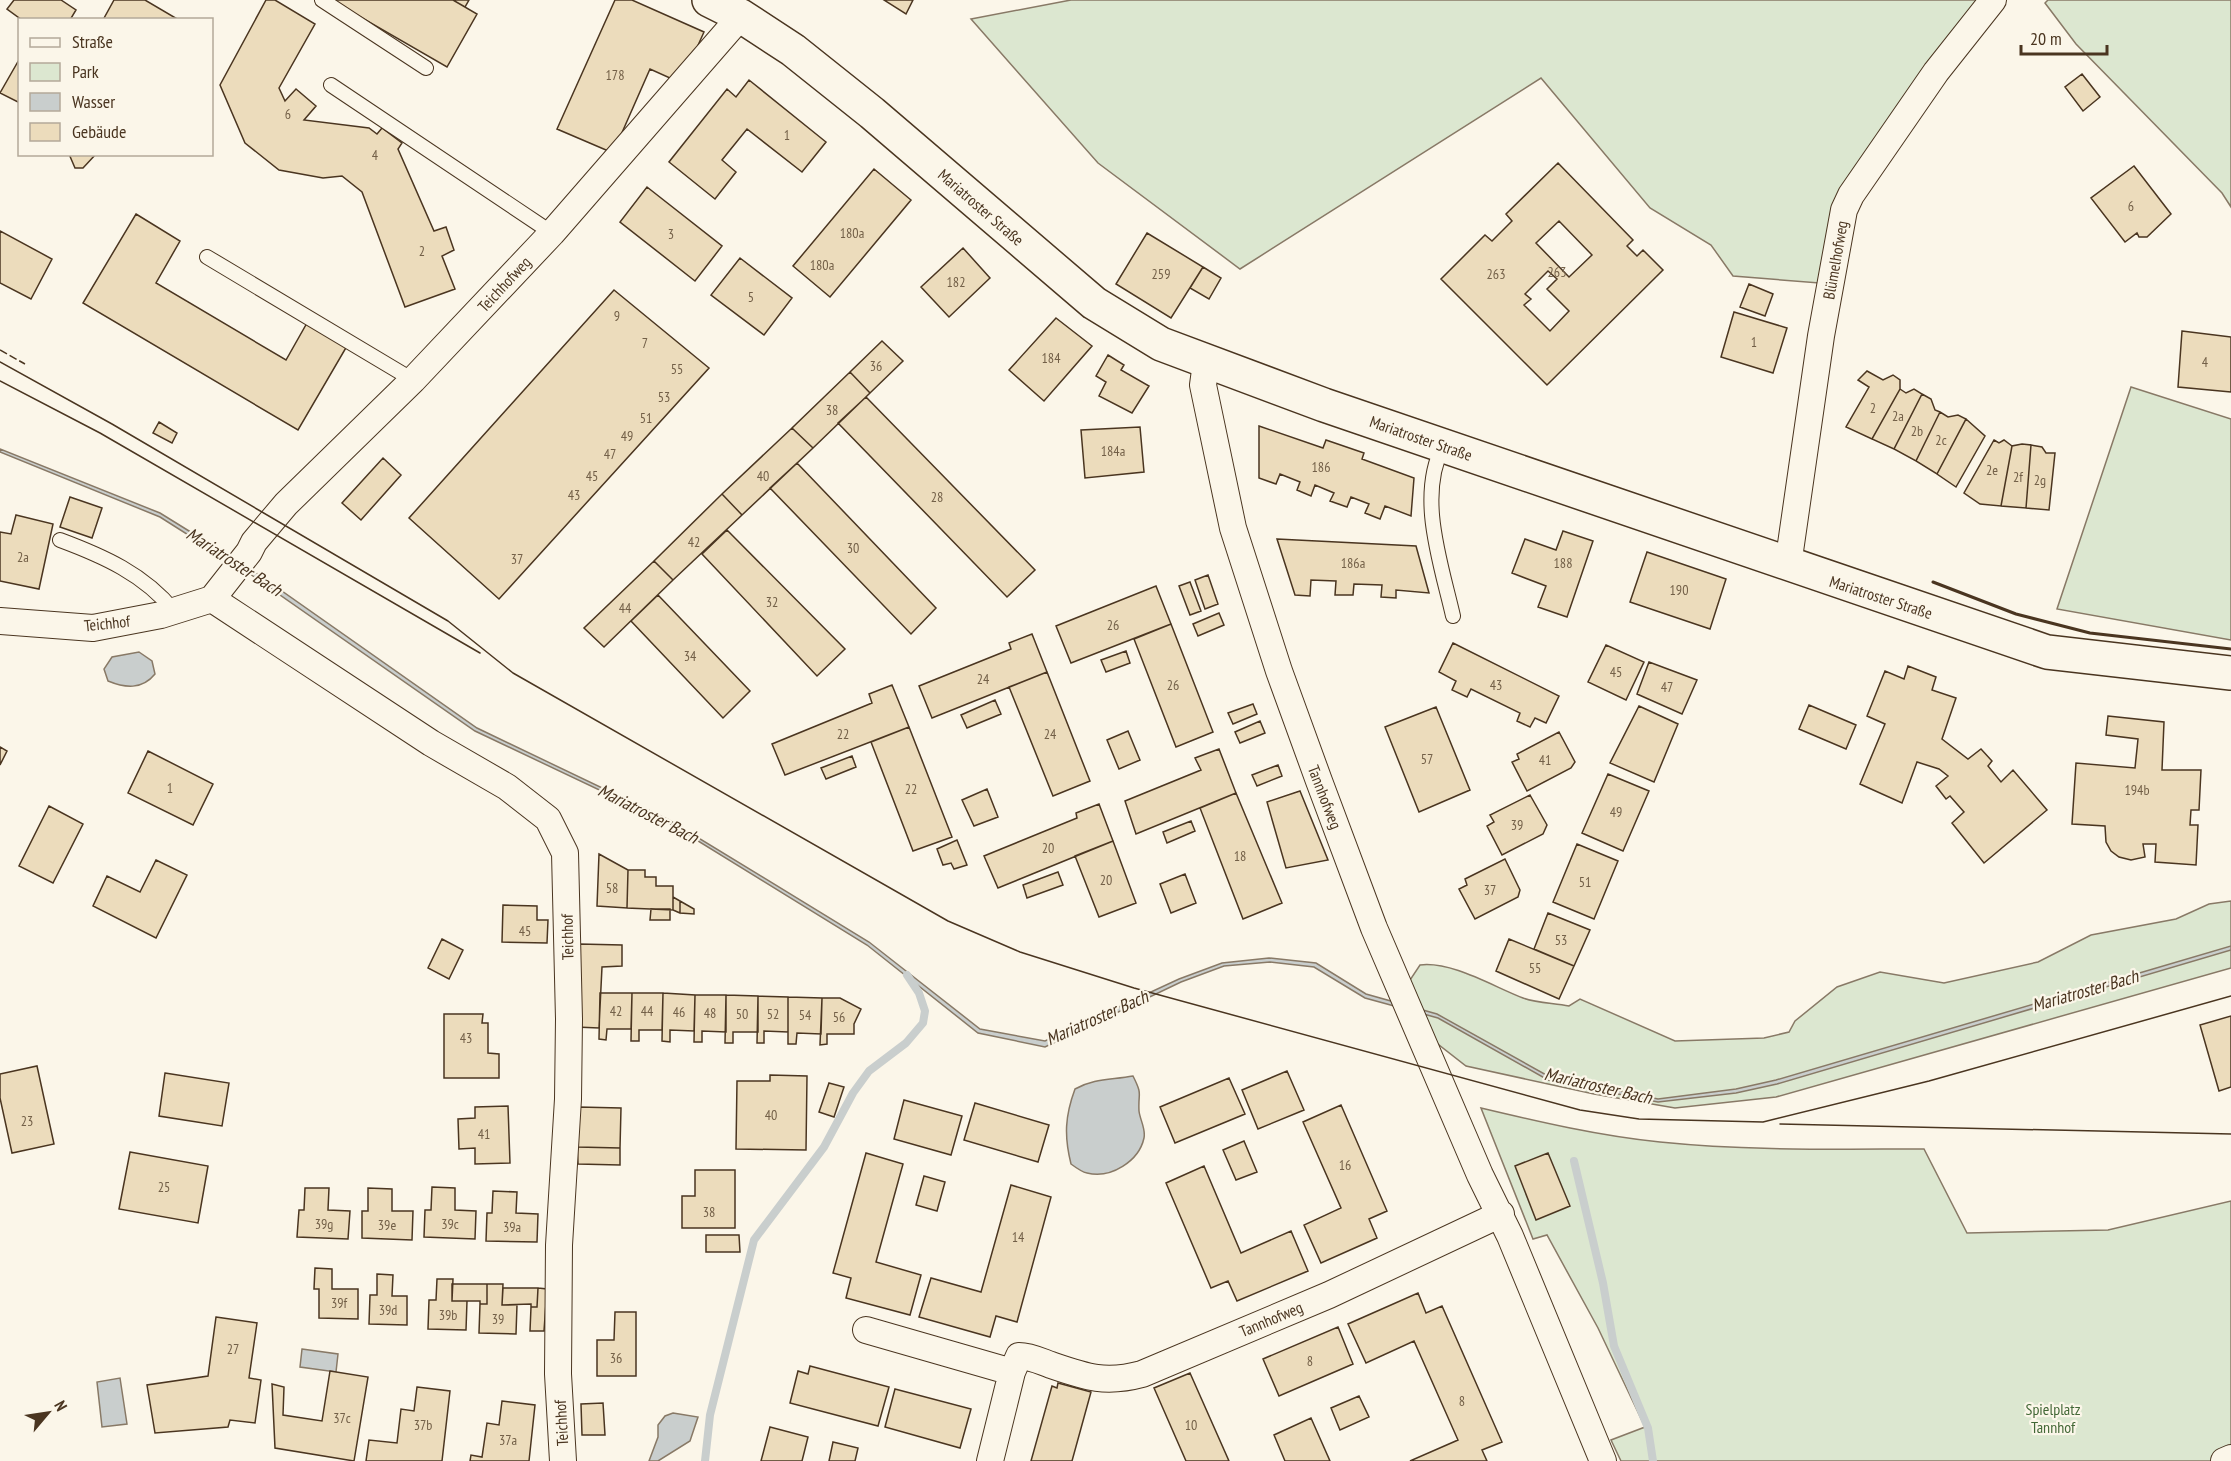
<svg xmlns="http://www.w3.org/2000/svg" width="2231" height="1461" viewBox="0 0 2231 1461" font-family="'PT Sans Narrow',sans-serif">
  <style>
    .green { fill: #dce7d0; stroke: #887966; stroke-width: 1.5 }
    .water { fill: #c9cecd; stroke: #887966; stroke-width: 1.5 }
    .lines { fill: none; stroke-linecap: round; stroke-linejoin: round }
    .stream { stroke: #c9cecd; stroke-width: 8 }
    .building { fill: #ecdcbc; stroke: #4a3520; stroke-width: 1.5; fill-rule: evenodd }
    .lane-casing { stroke: #4a3520; stroke-width: 16 }
    .street-casing { stroke: #4a3520; stroke-width: 28 }
    .primary-casing { stroke: #4a3520; stroke-width: 36 }
    .lane { stroke: #fbf6e9; stroke-width: 14 }
    .street { stroke: #fbf6e9; stroke-width: 26 }
    .primary { stroke: #fbf6e9; stroke-width: 33 }
    .tram { stroke: #4a3520; stroke-width: 1.5 }
    .fence { stroke: #4a3520; stroke-width: 1.5; stroke-dasharray: 8 3; stroke-linecap: butt }
    .wall { stroke: #4a3520; stroke-width: 3 }
    .labels { text-anchor: middle; stroke-width: 4.5; stroke-linejoin: round; paint-order: stroke }
    .number-label { font-size: 14px; fill: #725f47 }
    .street-label { font-size: 16px; fill: #4a3520; stroke: #fbf6e9 }
    .park-label { font-size: 16px; fill: #436837; stroke: #fbf6e9 }
    .water-label { font-size: 18px; font-style: italic; fill: #4a3520; stroke: #fbf6e9 }
  </style>
  <rect width="100%" height="100%" fill="#fbf6e9"/>
  <path class="green" d="M1071,0h922l-142,195 -19,89 -99,-8 -22,-31 -61,-37 -109,-130 -301,191 -142,-106 -127,-144z
    M2048,0h183v207l-9,-14 -146,-149 -31,-41z
    M2131,387l100,32v221l-174,-31z
    M2231,901v67l-455,129 -101,11 -81,-14 -128,-28 -32,-25 -24,-61 10,-15c32,-4 74,22 103,33 14,5 31,5 46,8l11,-7 95,42 89,-3 25,-6 6,-11 42,-34 43,-15 64,11 94,-21 53,-27 85,-16 33,-15z
    M1481,1108c59,14 119,28 179,34 88,9 176,7 264,7l43,84 141,-3 123,-29v260h-610l-10,-21 34,-13 -47,-99 -51,-93 -14,4z"/>
  <path class="water" d="M0,449l160,64 92,57 225,158 192,92 200,122 111,87 65,12 134,-62 43,-16 47,-5 47,5 50,31 71,20 111,62 110,23 78,-10 40,-9 455,-134v4l-454,134 -41,9 -78,9 -110,-22 -110,-62 -73,-20 -51,-31 -44,-5 -46,4 -43,16 -136,65 -67,-14 -111,-88 -198,-122 -194,-92 -225,-157 -90,-57 -160,-65z
    M139,652l13,9 3,13c-13,16 -30,14 -47,7l-4,-12 8,-12z
    M1133,1076c10,20 5,15 6,35 1,9 7,18 5,27 -5,23 -33,41 -57,35 -5,-1 -12,-6 -16,-9 -7,-28 -6,-48 4,-75 19,-11 37,-9 58,-13z
    M302,1349l36,5 -2,18 -36,-5z
    M120,1378l7,46 -25,3 -5,-45z
    M673,1413l25,4 -8,24 -32,20h-9l9,-24v-12l7,-9z"/>
  <g class="lines">
    <path class="stream" d="M1574,1161l29,122 11,63 34,82 5,33
      M705,1461l5,-46 44,-175 70,-93 29,-54 16,-22 37,-28 17,-20 2,-12 -6,-18 -12,-18"/>
  </g>
  <path class="building" d="M14,0h47l15,10 -6,10h-48l-15,-11z
    M114,0h31l34,20h-76z
    M266,0h9l40,24 -36,64 6,13 11,-12 20,17 -12,14 65,8 8,6 5,-6 20,15 -4,6 36,82 12,-4 8,23 -12,6 13,33 -50,18 -43,-115 -20,-16 -19,2 -44,-8 -34,-27 -25,-58z
    M331,0h122l24,14 -30,53z
    M453,0h16l-4,7z
    M615,0h17l72,32 -23,51 -31,-14 -37,84 -56,-24z
    M884,0h29l-7,14z
    M20,58v45l-20,-10z
    M2082,74l18,23 -17,14 -18,-24z
    M749,80l77,62 -24,30 -55,-43 -25,31 14,12 -21,27 -46,-37 58,-73 9,8z
    M69,154h27l-13,14h-8z
    M1558,163l75,77 -6,6 10,10 6,-6 20,20 -116,115 -106,-106 44,-44 7,6 20,-20 -6,-7zM1559,221l33,34 -23,22 -33,-34zM1548,271l9,8 -10,10 22,22 -19,20 -26,-26 7,-6 -6,-5z
    M2134,166l37,48 -24,23h-8l-2,-4 -12,9 -34,-44z
    M874,169l37,31 -81,97 -37,-31z
    M647,187l75,59 -27,35 -75,-59z
    M136,214l44,27 -24,42 130,77 21,-37 40,23 -49,84 -215,-127z
    M0,231l52,28 -21,40 -31,-16z
    M1147,233l56,34 -32,51 -55,-34z
    M963,248l27,30 -41,39 -28,-30z
    M740,258l52,40 -28,37 -53,-40z
    M1203,267l18,11 -12,21 -19,-11z
    M1749,284l24,10 -8,22 -25,-9z
    M614,290l95,78 -210,231 -90,-81z
    M1734,312l53,16 -14,45 -52,-16z
    M1056,318l36,28 -48,55 -35,-31z
    M2182,331l49,6v55l-53,-5z
    M882,341l21,20 -33,32 -20,-21z
    M1108,355l16,10 -3,5 28,16 -17,27 -33,-17 7,-14 -10,-6z
    M1867,371l16,9 10,-5 7,5v9l-28,50 -26,-12 23,-40 -11,-7z
    M850,372l20,21 -57,55 -21,-20z
    M1900,389l6,4 8,-4 8,5 -28,55 -22,-10z
    M1922,394l9,5 4,11 5,2 -24,49 -22,-12z
    M866,397l169,173 -28,27 -169,-174z
    M1940,412l8,5 10,-2 8,4 -29,55 -21,-13z
    M1966,419l19,17 -29,51 -19,-13z
    M159,422l18,11 -5,10 -19,-10z
    M1259,426l64,22 3,-8 38,13 -2,6 52,19 -3,38 -26,-10 -5,13 -15,-6 4,-9 -18,-7 -4,10 -17,-6 4,-8 -19,-8 -4,11 -14,-6 3,-8 -20,-8 -4,10 -17,-6z
    M1140,427l4,45 -59,6 -4,-48z
    M792,428l21,20 -71,67 -20,-21z
    M1994,440l5,3 5,-3 8,6 -11,60 -21,-2 -16,-11z
    M2022,444l9,1 -5,63 -25,-2 11,-60z
    M2031,445l11,2 4,6h9l-6,57 -23,-2z
    M383,458l18,17 -40,45 -19,-17z
    M797,463l139,145 -25,26 -141,-146z
    M722,494l20,21 -69,65 -19,-19z
    M70,497l32,11 -10,30 -32,-11z
    M16,515l37,9 -14,65 -39,-8v-49l11,2z
    M727,530l118,119 -28,27 -115,-122z
    M1563,531l30,10 -26,76 -29,-10 8,-21 -34,-13 13,-34 31,11z
    M1277,539l139,7 13,47 -33,-3v8l-15,-1 1,-12 -28,-1 -1,11h-18l1,-14 -25,-1 -1,16 -15,-1z
    M1647,552l79,27 -16,50 -80,-27z
    M654,561l19,19 -69,67 -20,-19z
    M1208,575l10,29 -13,5 -10,-29z
    M1190,582l11,29 -11,4 -11,-29z
    M1156,586l15,38 -100,39 -15,-37z
    M658,595l92,96 -27,27 -92,-97z
    M1219,613l5,12 -26,11 -5,-12z
    M1171,624l42,108 -37,15 -42,-108z
    M1032,634l15,38 -115,46 -13,-32 92,-37 -2,-6z
    M1453,643l106,53 -13,27 -11,-5 -5,9 -13,-6 3,-8 -49,-24 -4,8 -15,-7 4,-9 -17,-9z
    M1606,645l38,17 -18,38 -38,-18z
    M1126,651l4,12 -24,9 -5,-12z
    M1649,662l48,18 -15,34 -45,-20z
    M1908,666l28,11 -4,13 24,8 -14,41 26,20 13,-10 11,12 -4,5 13,16 12,-12 34,40 -63,53 -32,-40 12,-11 -14,-16 -4,3 -10,-13 12,-10 -9,-7 -22,-7 -15,41 -42,-19 25,-60 -18,-8 18,-45 19,8z
    M1047,672l43,109 -37,15 -44,-109z
    M892,685l17,42 -124,48 -13,-31 100,-41 -3,-9z
    M995,700l6,14 -34,14 -6,-13z
    M1253,704l4,10 -24,10 -5,-11z
    M1809,705l47,20 -10,24 -47,-20z
    M1639,706l39,18 -24,58 -44,-19z
    M1436,707l34,83 -51,22 -34,-85z
    M2108,716l56,6 -2,48h39l-2,40h-8l-1,15h8l-2,40 -41,-3 1,-18h-13l2,13 -14,3 -12,-3 -8,-6 -5,-9 -1,-16 -33,-2 4,-61 59,5 3,-29 -32,-4z
    M1260,721l5,12 -25,10 -5,-11z
    M909,727l43,110 -39,14 -42,-109z
    M1128,731l12,29 -21,9 -12,-29z
    M1559,732l16,30 -4,6 -44,23 -15,-29 7,-3 -2,-5z
    M0,747l7,4 -7,14z
    M1219,749l17,44 -100,41 -11,-33 76,-31 -6,-12z
    M148,751l65,33 -20,41 -65,-32z
    M852,756l4,11 -30,12 -5,-11z
    M1278,765l4,11 -25,10 -5,-11z
    M1608,774l41,17 -26,60 -41,-18z
    M987,789l11,28 -24,9 -12,-26z
    M1300,791l28,69 -42,8 -19,-66z
    M1236,793l46,110 -39,16 -43,-111z
    M1530,795l17,30 -4,9 -41,21 -15,-29 7,-4 -4,-7z
    M1099,804l14,37 -115,47 -14,-32 93,-38 -1,-5z
    M49,806l34,18 -30,59 -34,-17z
    M1191,821l4,10 -28,12 -4,-11z
    M957,840l10,25 -13,4 -3,-6 -8,2 -6,-16z
    M1113,841l23,62 -37,14 -24,-61z
    M1577,844l41,17 -24,58 -41,-17z
    M599,854l29,16 -1,38 -30,-2z
    M1505,859l15,31 -2,7 -43,22 -16,-30 8,-4 -2,-6z
    M156,860l31,15 -31,63 -63,-32 14,-30 33,16z
    M628,870h17v7h11v9h17v24l-46,-2z
    M1058,872l5,13 -36,13 -4,-13z
    M1185,874l11,29 -25,10 -11,-29z
    M673,897l7,4v12l-7,-3z
    M680,901l14,8v5l-14,-1z
    M503,905l34,1v14h11l-1,23 -45,-1z
    M651,909h19v11h-20z
    M1548,913l42,17 -16,36 -40,-17z
    M442,939l21,11 -14,29 -21,-11z
    M1509,939l65,27 -15,33 -63,-28z
    M579,944l43,1v21l-20,1 -3,61 -23,-1z
    M600,993h32l-1,36h-24l-1,11 -7,-1z
    M632,993h31l-1,37h-23v11h-8z
    M663,993l32,2 -1,36 -24,-1v12l-8,-1z
    M695,995h31v37l-24,-1v11h-8z
    M726,995l32,1v36h-25v11h-8z
    M758,996l30,1v35l-24,-1v12h-7z
    M788,997l34,1 -1,36 -24,-1 -1,11h-8z
    M822,998h18l21,11 -7,15v10h-27v10l-7,1z
    M444,1014h39l-1,9h6v30l11,1v24h-55z
    M2231,1016v71l-12,4 -19,-66z
    M37,1066l17,78 -42,9 -12,-55v-24z
    M1287,1071l17,39 -46,19 -16,-39z
    M165,1073l64,10 -7,43 -63,-10z
    M770,1075l37,1 -1,74 -70,-1 1,-68h33z
    M1229,1078l16,36 -70,29 -15,-36z
    M829,1083l15,4 -10,30 -15,-5z
    M904,1100l58,16 -11,39 -57,-16z
    M975,1103l74,22 -11,37 -74,-22z
    M1341,1105l46,106 -18,8 8,19 -56,25 -17,-38 37,-17 -38,-86z
    M508,1106l2,57 -35,1v-16l-16,1 -1,-30 17,-1v-11z
    M578,1107l43,1 -1,40 -43,-1z
    M1244,1141l13,31 -21,8 -13,-30z
    M577,1147l43,1v17l-42,-1z
    M130,1152l78,14 -10,57 -79,-14z
    M866,1153l37,11 -27,98 45,13 -11,40 -64,-17 5,-20 -18,-5z
    M1548,1153l22,53 -34,14 -21,-54z
    M1204,1166l37,87 50,-22 17,40 -71,30 -9,-20 -17,7 -45,-105z
    M695,1170h40v58h-53v-32h13z
    M924,1176l21,6 -8,29 -21,-6z
    M1011,1185l40,12 -34,125 -21,-6 -6,21 -71,-20 12,-39 50,14z
    M432,1187l23,1v22l21,1 -1,28 -51,-2 1,-27h6z
    M305,1188h24l-1,22 22,1 -2,28 -51,-2 2,-27h5z
    M368,1188l24,1v22h21l-1,29 -50,-2v-27h6z
    M493,1191l24,1 -1,21 22,1 -1,28 -51,-1 1,-28h5z
    M706,1235h33l1,17h-34z
    M315,1268l17,1v20h26v30l-39,-1v-29h-5z
    M377,1274l16,1 -1,21h15v29l-38,-1 1,-29h7z
    M437,1279h16l-1,22h15l-1,29 -38,-1 1,-29h7z
    M452,1284h35v20h-7v-3h-28z
    M487,1284h16l-1,21h15l-1,29 -37,-1 1,-29h7z
    M503,1288h35l-1,19h-6v-3l-29,1z
    M538,1288l9,1 -3,42h-14l1,-24h6z
    M1418,1293l8,20 16,-7 60,136 -20,8 5,11h-77l48,-21 -44,-99 -48,22 -18,-39z
    M615,1312h21v64h-39v-36h17z
    M216,1317l41,6 -8,55 12,2 -6,43 -25,-3 -2,7 -73,6 -8,-48 61,-9z
    M1338,1327l15,37 -74,32 -16,-37z
    M810,1366l79,21 -11,39 -88,-23 8,-32 10,3z
    M330,1371l38,6 -14,84 -79,-13 -3,-64 12,3 -1,28 39,6z
    M1190,1373l39,88h-43l-32,-73z
    M1058,1383l33,9 -19,69h-41l21,-75 5,2z
    M417,1387l33,4 -8,70h-76l3,-21 28,3 4,-34 13,2z
    M895,1389l76,20 -11,39 -75,-21z
    M1359,1396l10,21 -29,13 -9,-22z
    M502,1401l33,4 -6,56h-59l1,-6 11,2 5,-34 12,2z
    M603,1403l2,32h-23l-1,-31z
    M1311,1418l19,43h-45l-11,-26z
    M770,1427l38,10 -6,24h-41z
    M833,1442l25,6 -3,13h-26z"/>
  <g class="lines">
    <defs>
      <path id="lane" d="M322,0l104,68
        M331,85l221,148
        M207,257l206,123
        M1443,446c-26,51 -2,117 10,170
        M60,540c43,16 84,34 114,71"/>
      <path id="street" d="M1206,363l-3,22 30,143 46,143 40,110 55,147 106,247 30,61 93,225
        M1788,565l33,-229 23,-126 7,-15 85,-123 57,-72
        M212,599l219,144 76,44 41,32 17,34 4,166 -1,80 -9,146 -1,129 5,87
        M0,621l93,7 68,-13 51,-16 37,-47 5,-10 32,-38 127,-124 139,-147 189,-217
        M866,1330l146,42
        M990,1461l22,-89 7,-16c11,0 21,5 32,9 35,12 54,19 91,9l187,-79 172,-81
        M2224,1461l7,-3"/>
      <path id="primary" d="M709,0l32,16 52,34 79,63 222,190 67,41 163,61 723,247 184,21"/>
    </defs>
    <use href="#lane" class="lane-casing"/>
    <use href="#street" class="street-casing"/>
    <use href="#primary" class="primary-casing"/>
    <use href="#lane" class="lane"/>
    <use href="#street" class="street"/>
    <use href="#primary" class="primary"/>
    <path class="tram" d="M0,362l112,62 336,197 65,52 435,248 72,31 114,36 446,122 59,9 124,3 166,-41 302,-85
      M0,381l100,52 380,220
      M1780,1124l451,10"/>
    <path class="fence" d="M0,350l25,14"/>
    <path class="wall" d="M1933,582l83,32 74,19 141,16"/>
  </g>
  <g class="labels">
    <g class="number-label">
      <text x="615" y="80">178</text>
      <text x="288" y="119">6</text>
      <text x="787" y="140">1</text>
      <text x="375" y="160">4</text>
      <text x="2131" y="211">6</text>
      <text x="852" y="238">180a</text>
      <text x="671" y="239">3</text>
      <text x="422" y="256">2</text>
      <text x="822" y="270">180a</text>
      <text x="1557" y="277">263</text>
      <text x="1161" y="279">259</text>
      <text x="1496" y="279">263</text>
      <text x="956" y="287">182</text>
      <text x="751" y="302">5</text>
      <text x="617" y="321">9</text>
      <text x="1754" y="347">1</text>
      <text x="645" y="348">7</text>
      <text x="1051" y="363">184</text>
      <text x="2205" y="367">4</text>
      <text x="876" y="371">36</text>
      <text x="677" y="374">55</text>
      <text x="664" y="402">53</text>
      <text x="1873" y="413">2</text>
      <text x="832" y="415">38</text>
      <text x="1898" y="421">2a</text>
      <text x="646" y="423">51</text>
      <text x="1917" y="436">2b</text>
      <text x="627" y="441">49</text>
      <text x="1941" y="445">2c</text>
      <text x="1113" y="456">184a</text>
      <text x="610" y="459">47</text>
      <text x="1321" y="472">186</text>
      <text x="1992" y="475">2e</text>
      <text x="592" y="481">45</text>
      <text x="763" y="481">40</text>
      <text x="2018" y="482">2f</text>
      <text x="2040" y="485">2g</text>
      <text x="574" y="500">43</text>
      <text x="937" y="502">28</text>
      <text x="694" y="547">42</text>
      <text x="853" y="553">30</text>
      <text x="23" y="562">2a</text>
      <text x="517" y="564">37</text>
      <text x="1353" y="568">186a</text>
      <text x="1563" y="568">188</text>
      <text x="1679" y="595">190</text>
      <text x="772" y="607">32</text>
      <text x="625" y="613">44</text>
      <text x="1113" y="630">26</text>
      <text x="690" y="661">34</text>
      <text x="1616" y="677">45</text>
      <text x="983" y="684">24</text>
      <text x="1173" y="690">26</text>
      <text x="1496" y="690">43</text>
      <text x="1667" y="692">47</text>
      <text x="843" y="739">22</text>
      <text x="1050" y="739">24</text>
      <text x="1427" y="764">57</text>
      <text x="1545" y="765">41</text>
      <text x="170" y="793">1</text>
      <text x="911" y="794">22</text>
      <text x="2137" y="795">194b</text>
      <text x="1616" y="817">49</text>
      <text x="1517" y="830">39</text>
      <text x="1048" y="853">20</text>
      <text x="1240" y="861">18</text>
      <text x="1106" y="885">20</text>
      <text x="1585" y="887">51</text>
      <text x="612" y="893">58</text>
      <text x="1490" y="895">37</text>
      <text x="525" y="936">45</text>
      <text x="1561" y="945">53</text>
      <text x="1535" y="973">55</text>
      <text x="616" y="1016">42</text>
      <text x="647" y="1016">44</text>
      <text x="679" y="1017">46</text>
      <text x="710" y="1018">48</text>
      <text x="742" y="1019">50</text>
      <text x="773" y="1019">52</text>
      <text x="805" y="1020">54</text>
      <text x="839" y="1022">56</text>
      <text x="466" y="1043">43</text>
      <text x="771" y="1120">40</text>
      <text x="27" y="1126">23</text>
      <text x="484" y="1139">41</text>
      <text x="1345" y="1170">16</text>
      <text x="164" y="1192">25</text>
      <text x="709" y="1217">38</text>
      <text x="324" y="1229">39g</text>
      <text x="450" y="1229">39c</text>
      <text x="387" y="1230">39e</text>
      <text x="512" y="1232">39a</text>
      <text x="1018" y="1242">14</text>
      <text x="339" y="1308">39f</text>
      <text x="388" y="1315">39d</text>
      <text x="448" y="1320">39b</text>
      <text x="498" y="1324">39</text>
      <text x="233" y="1354">27</text>
      <text x="616" y="1363">36</text>
      <text x="1310" y="1366">8</text>
      <text x="1462" y="1406">8</text>
      <text x="342" y="1423">37c</text>
      <text x="423" y="1430">37b</text>
      <text x="1191" y="1430">10</text>
      <text x="508" y="1445">37a</text>
    </g>
    <g class="street-label">
      <text transform="translate(981 207) rotate(41)" y="6">Mariatroster Straße</text>
      <text transform="translate(1835 260) rotate(-80)" y="6">Blümelhofweg</text>
      <text transform="translate(504 284) rotate(-47)" y="6">Teichhofweg</text>
      <text transform="translate(1421 438) rotate(19)" y="6">Mariatroster Straße</text>
      <text transform="translate(1881 597) rotate(18)" y="6">Mariatroster Straße</text>
      <text transform="translate(107 623) rotate(-6)" y="6">Teichhof</text>
      <text transform="translate(1325 797) rotate(69)" y="6">Tannhofweg</text>
      <text transform="translate(567 937) rotate(-91)" y="6">Teichhof</text>
      <text transform="translate(1271 1319) rotate(-23)" y="6">Tannhofweg</text>
      <text transform="translate(561 1423) rotate(-93)" y="6">Teichhof</text>
    </g>
    <g class="park-label">
      <text x="2053" y="1415">Spielplatz<tspan x="2053" dy="18">Tannhof</tspan></text>
    </g>
    <g class="water-label">
      <text transform="translate(234 562) rotate(33)" y="6">Mariatroster Bach</text>
      <text transform="translate(648 814) rotate(27)" y="6">Mariatroster Bach</text>
      <text transform="translate(2085 991) rotate(-16)" y="6">Mariatroster Bach</text>
      <text transform="translate(1097 1018) rotate(-24)" y="6">Mariatroster Bach</text>
      <text transform="translate(1598 1086) rotate(13)" y="6">Mariatroster Bach</text>
    </g>
  </g>
  <rect x="18" y="18" width="195" height="138" fill="#fbf6e9" stroke="#b4a999" stroke-width="1.5"/>
  <rect x="30" y="38" width="30" height="9" fill="#fbf6e9" stroke="#b4a999" stroke-width="1.5"/>
  <text x="72" y="48" font-size="18" fill="#4a3520">Straße</text>
  <rect x="30" y="63" width="30" height="18" fill="#dce7d0" stroke="#b4a999" stroke-width="1.5"/>
  <text x="72" y="78" font-size="18" fill="#4a3520">Park</text>
  <rect x="30" y="93" width="30" height="18" fill="#c9cecd" stroke="#b4a999" stroke-width="1.5"/>
  <text x="72" y="108" font-size="18" fill="#4a3520">Wasser</text>
  <rect x="30" y="123" width="30" height="18" fill="#ecdcbc" stroke="#b4a999" stroke-width="1.5"/>
  <text x="72" y="138" font-size="18" fill="#4a3520">Gebäude</text>
  <g transform="translate(48 1413) rotate(61)" stroke="#fbf6e9" stroke-width="4.5" paint-order="stroke">
  <path d="M0-4.5L10 22L0 15L-10 22Z" fill="#4a3520"/>
  <text y="-9" font-size="16" font-weight="bold" text-anchor="middle" fill="#4a3520">N</text>
  </g>
  <path d="M2021 45v9h86v-9" fill="none" stroke="#4a3520" stroke-width="3"/>
  <text x="2030" y="45" font-size="18" fill="#4a3520" stroke="#fbf6e9" stroke-width="4.5" paint-order="stroke">20 m</text>
</svg>
